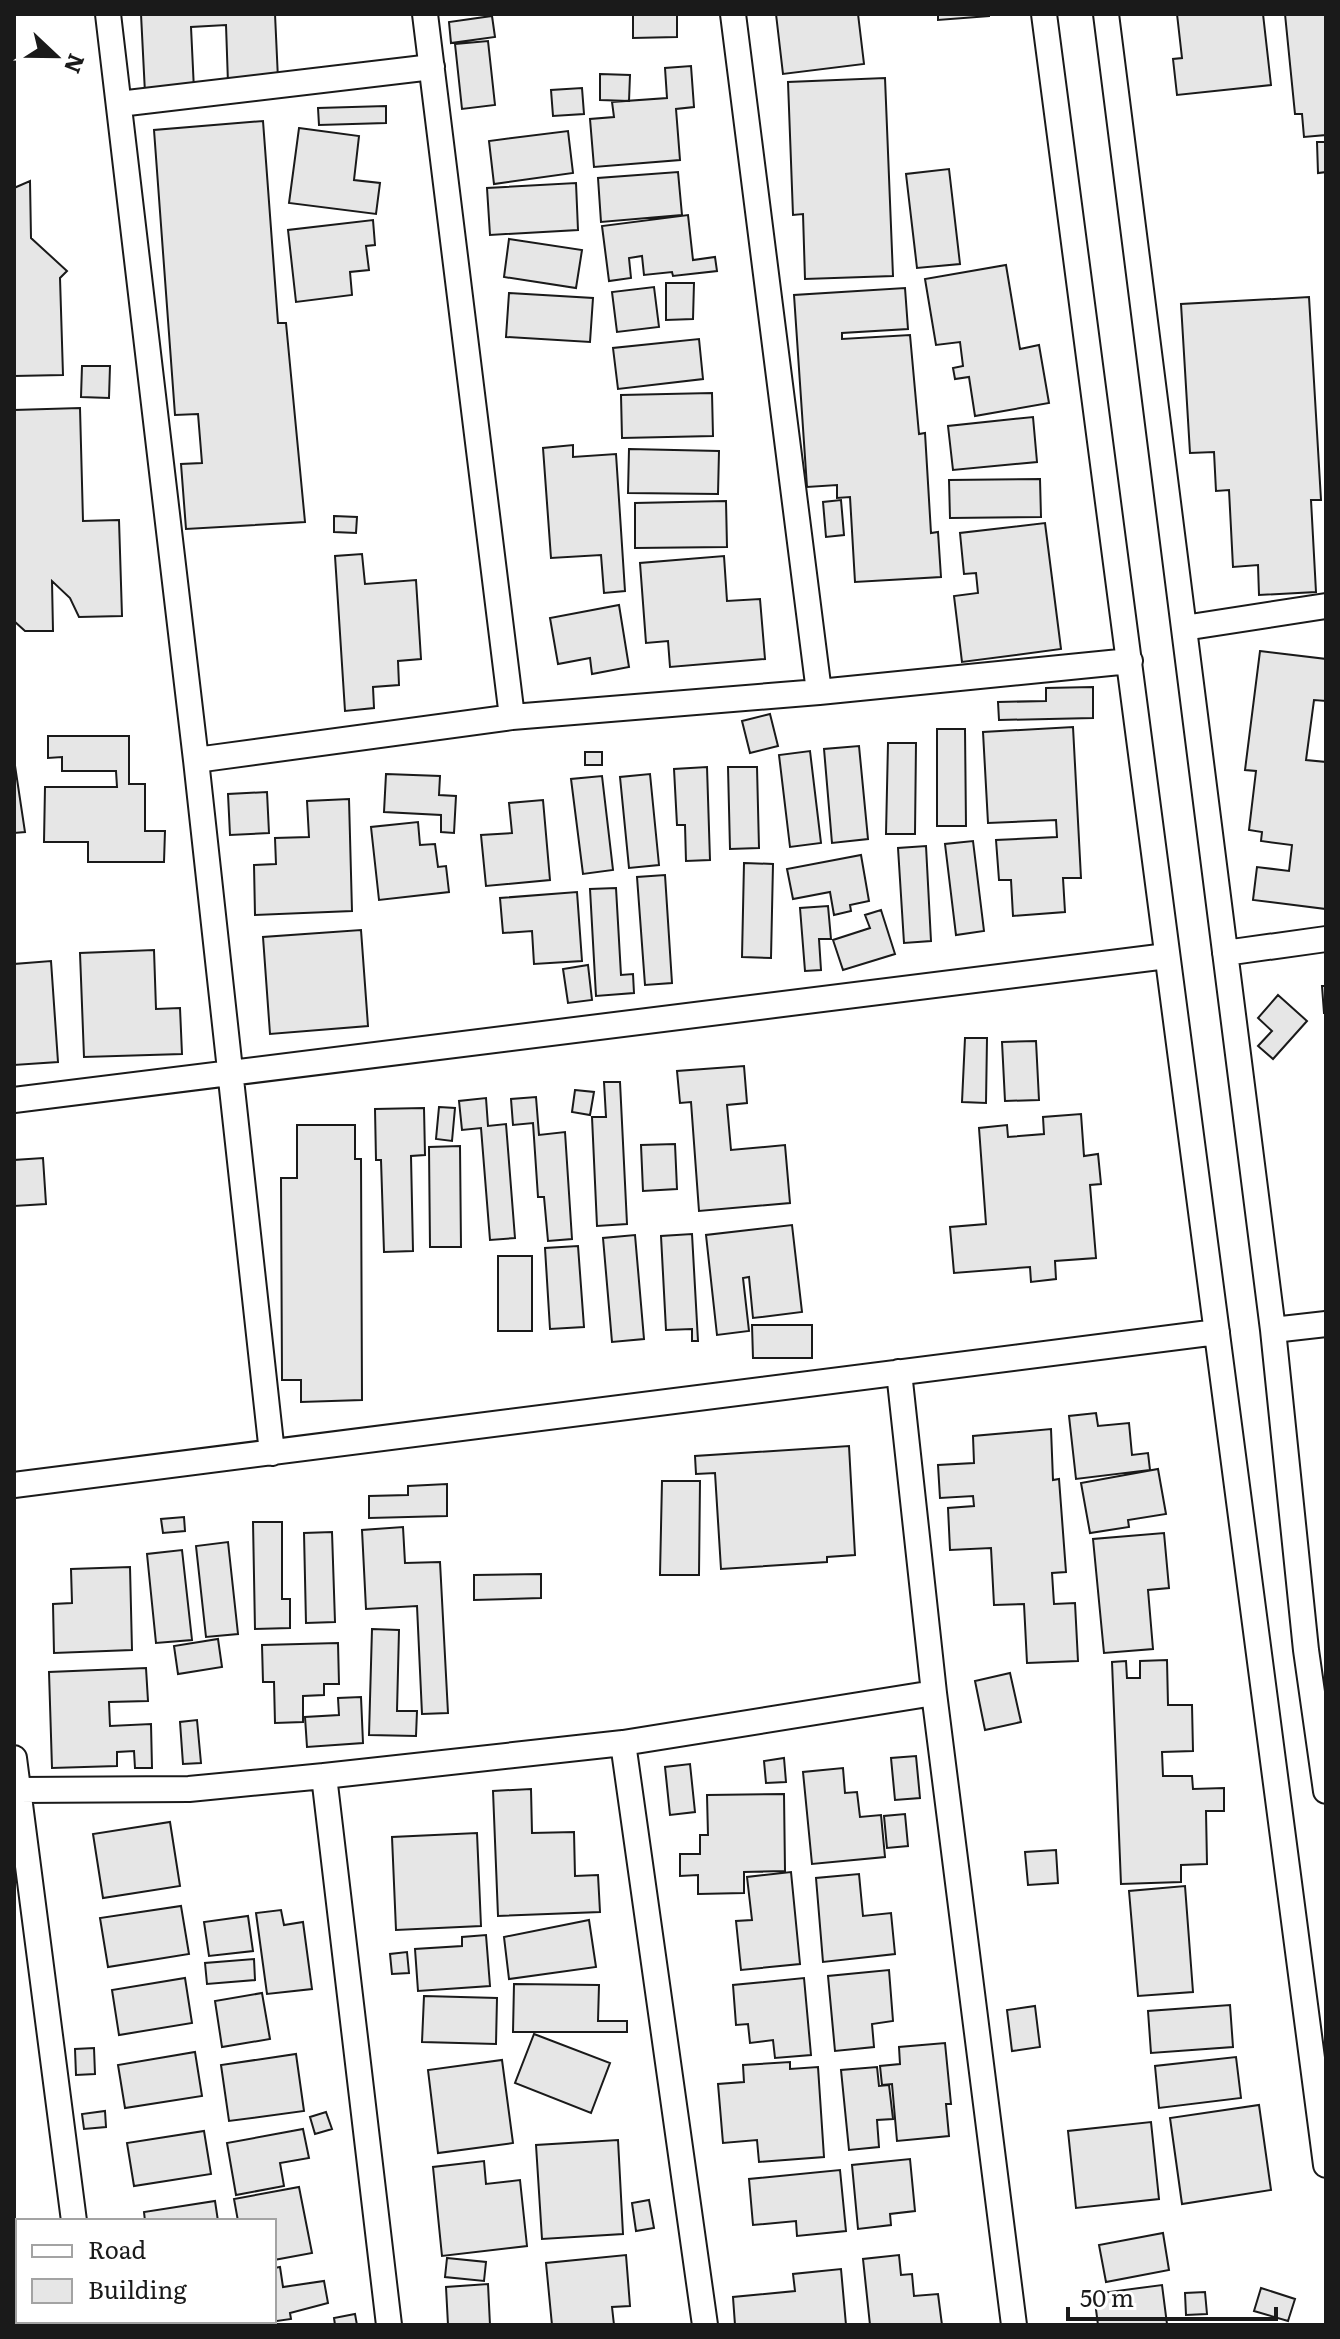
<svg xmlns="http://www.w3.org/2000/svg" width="1340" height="2339" viewBox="0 0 1340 2339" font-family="Literata,serif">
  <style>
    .building { fill: #e6e6e6; stroke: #1a1a1a; stroke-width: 2 }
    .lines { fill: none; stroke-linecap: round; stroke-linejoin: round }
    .minor-casing { stroke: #1a1a1a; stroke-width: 28 }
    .minor { stroke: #fff; stroke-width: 24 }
  </style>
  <rect width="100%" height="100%" fill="#fff"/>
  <path class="building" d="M141,14h134l3,65 -50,4 -2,-58 -35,2 3,63 -49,3z
    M633,14h44v23l-44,1z
    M776,14h82l6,50 -81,10z
    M938,14h51v2l-51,4z
    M1177,14h86l8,71 -94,10 -4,-36 9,-1z
    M1285,14h41v121l-22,2 -2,-23h-7z
    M492,16l3,21 -44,6 -2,-21z
    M488,41l7,64 -33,4 -7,-65z
    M691,66l3,41 -18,2 4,51 -86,7 -4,-48 24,-2 -2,-15 55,-4 -2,-30z
    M600,74l30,1 -1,26 -29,-1z
    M885,78l8,198 -88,3 -2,-65 -10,1 -5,-133z
    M582,88l2,26 -31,2 -2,-26z
    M386,106v17l-67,2 -1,-17z
    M263,121l15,202h8l19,199 -119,7 -5,-65 21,-1 -4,-49 -23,1 -21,-285z
    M299,128l60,8 -5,44 26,3 -4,31 -87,-11z
    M568,131l5,42 -79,11 -5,-43z
    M1317,142h9v30l-8,1z
    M949,169l11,95 -43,4 -11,-94z
    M678,172l4,43 -81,7 -3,-44z
    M30,181l1,57 36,33 -7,7 3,97 -49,1v-188z
    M576,183l2,47 -88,5 -3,-47z
    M688,215l5,45 22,-3 2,14 -44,5 -1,-4 -28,3 -2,-19 -13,2 2,20 -22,3 -7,-55z
    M373,220l2,25 -9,1 3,24 -19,2 2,23 -56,7 -8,-72z
    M509,239l73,11 -6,38 -72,-11z
    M1006,265l14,84 19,-4 10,58 -74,13 -6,-39 -14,2 -2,-11 10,-2 -3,-24 -24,3 -11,-66z
    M666,283h28l-1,36 -27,1z
    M654,287l5,40 -42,5 -5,-40z
    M905,288l3,41 -66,4v6l68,-4 9,99 6,-1 6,100 7,-1 3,45 -86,5 -5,-85 -13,1v-13l-30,2 -13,-192z
    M509,293l84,5 -3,44 -84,-5z
    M1309,297l12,203h-10l5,92 -57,3 -1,-30 -25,2 -4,-77 -13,1 -2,-39 -24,1 -9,-149z
    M699,339l4,40 -85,10 -5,-41z
    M82,366h28l-1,32 -28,-1z
    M712,393l1,43 -91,2 -1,-43z
    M80,408l3,113 36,-1 3,96 -43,1 -9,-19 -18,-17 1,50h-28l-11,-10v-211z
    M1033,417l4,45 -84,8 -5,-44z
    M573,445v12l43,-3 9,137 -21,2 -3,-38 -50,3 -8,-110z
    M629,449l90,2 -1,43 -90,-1z
    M1040,479l1,38 -91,1 -1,-38z
    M841,500l3,35 -18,2 -3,-35z
    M726,501l1,46 -92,1v-45z
    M334,516l23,1 -1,16 -22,-1z
    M1045,523l16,126 -99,13 -8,-66 24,-3 -2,-20 -12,1 -4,-41z
    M362,554l3,30 51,-4 5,79 -23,2 1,24 -26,2 1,21 -29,3 -10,-155z
    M724,556l3,45 33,-2 5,60 -95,8 -2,-26 -22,2 -6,-80z
    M619,605l10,62 -37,7 -2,-16 -32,6 -8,-46z
    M1260,651l66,8v42l-12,-1 -8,60 20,2v147l-73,-9 4,-33 32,4 3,-26 -31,-4 1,-9 -13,-2 7,-59 -11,-1z
    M1093,687v31l-94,2 -1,-18 48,-1v-13z
    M770,714l8,32 -28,7 -8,-32z
    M1073,727l8,151h-18l2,34 -52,4 -2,-36h-12l-3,-40 61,-3 -1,-17 -68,3 -5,-91z
    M937,729h28l1,97h-29z
    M48,736h81v48h16v47h20l-1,31h-76v-20h-44l1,-55h72l-1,-16h-54v-14l-14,1z
    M888,743h28l-1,91h-29z
    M859,746l9,93 -36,4 -8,-94z
    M810,751l11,92 -31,4 -11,-92z
    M585,752h17v13h-17z
    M14,759l11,73 -11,1z
    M707,767l3,93 -24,1 -1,-36h-8l-3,-56z
    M728,767h29l2,81 -29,1z
    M386,774l54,2 -1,19 17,1 -2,37 -13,-1v-17l-57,-3z
    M650,774l9,91 -30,3 -9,-91z
    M602,776l11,94 -30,4 -12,-95z
    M267,792l2,41 -39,2 -2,-41z
    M349,799l3,112 -97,4 -1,-50 22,-1 -1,-26 34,-1 -2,-36z
    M543,800l7,80 -64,6 -5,-51 31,-2 -3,-30z
    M418,822l2,23 15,-1 3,23 8,-1 3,26 -70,8 -8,-73z
    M973,841l11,90 -28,4 -11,-91z
    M926,846l5,95 -27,2 -6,-95z
    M861,855l8,46 -19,4 1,6 -17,4 -4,-23 -37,7 -6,-30z
    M744,863l29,1 -2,94 -29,-1z
    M665,875l7,108 -27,2 -8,-108z
    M616,888l5,87 12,-1 1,19 -38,3 -6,-107z
    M577,892l5,69 -48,3 -2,-33 -29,2 -3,-35z
    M828,906l3,33h-12l2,31 -16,1 -5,-63z
    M881,910l14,44 -52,16 -10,-30 37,-12 -5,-13z
    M361,930l7,96 -98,8 -7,-97z
    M154,950l2,59 24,-1 2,46 -98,3 -4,-104z
    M51,961l7,101 -44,3v-101z
    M588,965l4,35 -24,3 -5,-34z
    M1322,986h4v27h-2z
    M1278,995l29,26 -34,38 -15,-13 14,-15 -14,-13z
    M965,1038h22l-1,65 -24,-1z
    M1036,1041l3,59 -34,1 -3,-59z
    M744,1066l3,37 -20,2 4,45 54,-5 5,58 -91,8 -8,-109 -11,1 -3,-32z
    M604,1082h16l7,142 -30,2 -5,-109h14z
    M575,1090l19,2 -4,23 -18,-3z
    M536,1097l3,38 26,-3 7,107 -24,2 -4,-44h-6l-5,-74 -20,2 -2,-26z
    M486,1098l2,28 18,-2 9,114 -25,2 -9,-112 -19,2 -3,-29z
    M439,1107l16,1 -3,33 -16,-2z
    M424,1108l1,47 -14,1 2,95 -29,1 -3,-92h-5l-1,-51z
    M1081,1114l3,42 14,-2 3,30 -11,1 6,73 -41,3 1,18 -25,3 -1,-15 -76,6 -4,-46 36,-3 -7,-96 28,-3 1,12 36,-3 -1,-17z
    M297,1125h58v34h6l1,241 -61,2v-22h-19l-1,-202h16z
    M675,1144l2,45 -34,2 -2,-46z
    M460,1146l1,101h-31l-1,-100z
    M43,1158l3,46 -32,2v-46z
    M792,1225l10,87 -49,6 -4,-41 -6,1 6,53 -32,4 -11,-100z
    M692,1234l6,107h-6v-12l-26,1 -5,-94z
    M635,1235l9,104 -32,3 -9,-104z
    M578,1246l6,81 -34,2 -5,-81z
    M498,1256h34v75h-34z
    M752,1325h60v33h-59z
    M1096,1413l2,13 31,-3 3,32 16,-2 2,17 -74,9 -7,-63z
    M1051,1429l2,51 6,-1 7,93 -14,1 2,31 21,-1 3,58 -51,2 -3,-59 -30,1 -3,-57 -41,2 -2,-42 26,-2 -1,-10 -33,2 -2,-33 36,-2 -1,-27z
    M849,1446l6,109 -28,2v5l-106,7 -6,-96 -19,1 -1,-18z
    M1158,1469l8,45 -38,6 1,7 -39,6 -9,-50z
    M662,1481h38l-1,94h-39z
    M447,1484v32l-78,2v-22l39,-1v-9z
    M184,1517l1,14 -22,2 -2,-14z
    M253,1522h29v77h8v29l-35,1z
    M403,1527l2,36 35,-1 8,151 -26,1 -5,-108 -51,3 -4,-79z
    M332,1532l3,90 -29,1 -2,-90z
    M1164,1533l5,55 -21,2 5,59 -49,4 -11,-114z
    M228,1542l10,92 -32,3 -10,-91z
    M182,1550l10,90 -36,3 -9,-89z
    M130,1567l2,83 -78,3 -1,-49 19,-1 -1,-34z
    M541,1574v24l-67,2v-25z
    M372,1629l27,1 -2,81h20l-1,25 -47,-1z
    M218,1639l4,28 -44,7 -4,-28z
    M338,1643l1,41h-15v11l-21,1v26l-28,1 -1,-41h-11l-1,-37z
    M1167,1660l1,45h24l1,46 -31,1 1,24h29l1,13 31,-1v23h-18l1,53 -26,1v17l-60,2 -9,-222 14,-1 1,17h13v-17z
    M146,1668l2,33 -39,1 1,24 41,-2 1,44h-17l-1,-17 -17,1v14l-65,2 -3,-96z
    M1010,1673l11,49 -36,8 -10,-49z
    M361,1697l2,46 -56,4 -2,-30 34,-2 -1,-17z
    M197,1720l4,43 -18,1 -3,-42z
    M916,1756l4,42 -25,2 -4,-42z
    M784,1758l2,24 -20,1 -2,-22z
    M690,1764l5,48 -25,3 -5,-48z
    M843,1768l2,25 12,-1 3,25 21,-2 4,42 -73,7 -9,-92z
    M531,1789l1,44 42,-1 1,44 23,-1 2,37 -102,4 -5,-125z
    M784,1794l1,77 -41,1v21l-46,1v-19l-18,1v-22h20v-19h8l-1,-40z
    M905,1814l3,32 -21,2 -3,-32z
    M170,1822l10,64 -77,12 -10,-64z
    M477,1833l4,93 -85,4 -4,-93z
    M1056,1850l2,33 -30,2 -3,-33z
    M791,1872l9,92 -59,6 -5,-49 16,-1 -5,-43z
    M859,1874l4,42 28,-3 4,41 -72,8 -7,-84z
    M1185,1886l8,106 -55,4 -9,-105z
    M181,1906l8,48 -81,13 -8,-49z
    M281,1910l3,15 19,-3 9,67 -45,5 -11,-81z
    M248,1916l5,35 -44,5 -5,-34z
    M589,1920l7,47 -87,12 -5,-42z
    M486,1935l4,51 -72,5 -3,-42 47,-3v-9z
    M407,1952l2,21 -17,1 -2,-20z
    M254,1959l1,21 -48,4 -2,-21z
    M889,1970l4,51 -21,3 2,23 -39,4 -7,-75z
    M185,1978l7,45 -73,12 -7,-45z
    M804,1978l7,77 -36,3 -2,-18 -23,3 -2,-19 -12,1 -3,-40z
    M514,1984l85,1 -1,36h29v11h-114z
    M262,1993l8,46 -48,8 -7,-46z
    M424,1996l73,2 -1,46 -74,-2z
    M1230,2005l3,42 -82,6 -3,-42z
    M1035,2006l5,41 -28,4 -5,-41z
    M534,2034l76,29 -19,50 -76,-30z
    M945,2043l6,61h-5l3,32 -52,5 -5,-57 -10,1 -2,-19 20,-2 -1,-17z
    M94,2048l1,26 -19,1 -1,-26z
    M195,2052l7,44 -77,12 -7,-43z
    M296,2054l8,57 -75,10 -8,-56z
    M1236,2057l5,41 -82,10 -4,-42z
    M502,2060l11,83 -75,10 -10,-83z
    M790,2062v7l28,-2 6,90 -65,5 -2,-22 -34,3 -5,-59 26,-2 -1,-17z
    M877,2067l2,19 10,-1 4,34 -16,1 2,27 -30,3 -8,-80z
    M1259,2105l12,85 -89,14 -12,-86z
    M105,2111l1,16 -22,2 -2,-15z
    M326,2112l6,17 -17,5 -5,-17z
    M1151,2122l8,77 -83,9 -8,-77z
    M303,2129l6,29 -29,5 4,23 -48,9 -9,-52z
    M204,2131l7,43 -77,12 -7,-43z
    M618,2140l5,94 -81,5 -6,-94z
    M910,2159l5,52 -25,3 1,11 -33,4 -6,-64z
    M484,2161l2,23 34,-4 7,66 -85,10 -9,-89z
    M840,2170l6,61 -49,5 -1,-15 -43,4 -4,-46z
    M299,2187l13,66 -38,7v-39h-36l-4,-22z
    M649,2200l5,28 -18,3 -4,-28z
    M215,2201l3,20h-73l-1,-9z
    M1163,2233l6,37 -63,12 -7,-37z
    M626,2255l4,51 -18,1 2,18h-62l-6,-62z
    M899,2255l2,20 11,-1 2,22 24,-2 4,31h-72l-7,-66z
    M447,2258l39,4 -2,19 -39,-4z
    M280,2267l3,20 41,-6 4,22 -38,10 1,6 -42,6 -1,-4h26v-53z
    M841,2269l5,56h-111l-2,-28 62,-6 -2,-17z
    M488,2284l2,41h-42l-2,-38z
    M1162,2285l5,39 -69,1 -4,-31z
    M1261,2288l34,11 -7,22 -34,-10z
    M1205,2292l2,22 -21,1 -1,-22z
    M355,2314l2,11h-22l-1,-7z
    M150,2321h82v4h-81z"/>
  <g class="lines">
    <defs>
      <path id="minor" d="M108,14l88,746 76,693
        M425,14l87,703
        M1044,14l282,2151
        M1106,14l167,1316 33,320 20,141
        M119,104l313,-37
        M1184,628l142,-22
        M819,692l311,-31
        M196,760l316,-43 307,-25 -86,-678
        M1225,953l101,-14
        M14,1100l1153,-144
        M1273,1330l53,-6
        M899,1372l35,321 80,632
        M14,1485l1203,-153
        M623,1743l82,582
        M14,1758l60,463
        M324,1776l65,549
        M18,1790l171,-1 135,-13 299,-33 311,-50
        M14,2288l4,31
        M87,2321l1,4"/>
    </defs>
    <use href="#minor" class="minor-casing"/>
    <use href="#minor" class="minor"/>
  </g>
  <rect width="1340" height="2339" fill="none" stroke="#1a1a1a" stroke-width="32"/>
  <rect x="16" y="2219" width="260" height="104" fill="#ffffff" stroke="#a3a3a3" stroke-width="2"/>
  <rect x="32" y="2245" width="40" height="12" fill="#ffffff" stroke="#a3a3a3" stroke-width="2"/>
  <text x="88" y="2259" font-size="24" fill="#1a1a1a">Road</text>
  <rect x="32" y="2279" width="40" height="24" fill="#e6e6e6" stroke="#a3a3a3" stroke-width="2"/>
  <text x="88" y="2299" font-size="24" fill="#1a1a1a">Building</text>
  <g transform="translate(56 56) rotate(112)" stroke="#ffffff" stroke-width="6" paint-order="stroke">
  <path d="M0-6L14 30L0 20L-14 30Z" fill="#1a1a1a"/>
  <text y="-12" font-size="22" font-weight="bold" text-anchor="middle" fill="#1a1a1a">N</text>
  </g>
  <path d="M1068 2307v12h208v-12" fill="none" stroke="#1a1a1a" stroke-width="4"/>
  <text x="1080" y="2307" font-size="24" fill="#1a1a1a" stroke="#ffffff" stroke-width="6" paint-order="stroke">50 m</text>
</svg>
